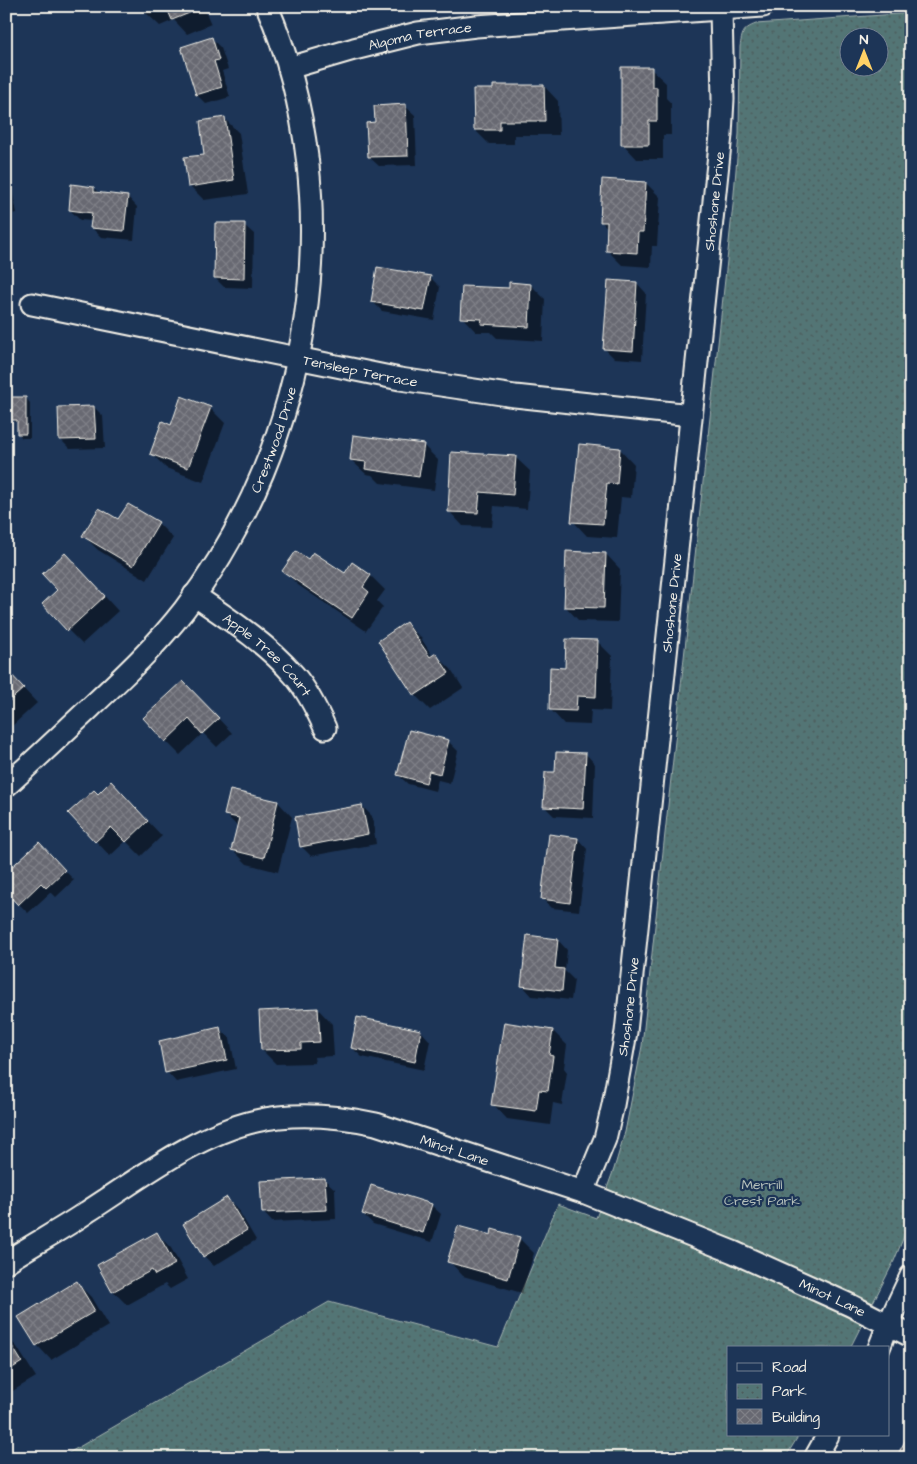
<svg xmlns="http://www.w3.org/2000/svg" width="917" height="1464" viewBox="0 0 917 1464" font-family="'Architects Daughter',sans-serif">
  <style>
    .park { fill: url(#park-dots); stroke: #a4b3ae; fill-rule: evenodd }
    .shadow { fill: #0007 }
    .building { fill: url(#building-cross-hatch); stroke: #f4f1e8 }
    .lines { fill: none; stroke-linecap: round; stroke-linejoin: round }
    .minor-casing { stroke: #f4f1e8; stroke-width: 25 }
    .path { stroke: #f4f1e8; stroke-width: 3; stroke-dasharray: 5 4; stroke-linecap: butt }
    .minor { stroke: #1d3557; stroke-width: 21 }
    .labels { text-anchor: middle; stroke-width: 4.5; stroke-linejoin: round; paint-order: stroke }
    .street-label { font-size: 14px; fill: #f4f1e8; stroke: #1d3557 }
    .park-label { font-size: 14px; fill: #b4bfba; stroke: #1d3557 }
  </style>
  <defs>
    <pattern id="park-dots" width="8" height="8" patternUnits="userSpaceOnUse" patternTransform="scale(1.25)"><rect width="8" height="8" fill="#537575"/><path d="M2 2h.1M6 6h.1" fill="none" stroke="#4e5e5e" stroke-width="1.8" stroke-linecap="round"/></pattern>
    <pattern id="building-cross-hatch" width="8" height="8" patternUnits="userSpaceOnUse" patternTransform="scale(1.25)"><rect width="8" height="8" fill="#686972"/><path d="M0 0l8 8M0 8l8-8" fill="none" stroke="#7e7f86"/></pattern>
  </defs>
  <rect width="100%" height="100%" fill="#1d3557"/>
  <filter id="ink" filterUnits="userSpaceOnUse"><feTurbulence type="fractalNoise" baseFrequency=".02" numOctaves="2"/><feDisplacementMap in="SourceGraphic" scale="10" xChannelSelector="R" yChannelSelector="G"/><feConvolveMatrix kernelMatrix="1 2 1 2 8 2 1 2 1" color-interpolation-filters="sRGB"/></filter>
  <g filter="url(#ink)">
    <path class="park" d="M911,13v1206l-17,42 -44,87h-122v87h71l-14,23h-725l269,-156 169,45 60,-143 38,14 18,-49 11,-37 17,-86 91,-841 6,-71 1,-87c2,-13 2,-18 16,-23zM850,38h30v30h-30z"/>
    <path class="shadow" d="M143,6h60l8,18 -24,10 -13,-14 -14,6 -15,-14z
      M212,39l9,9 7,21 -6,2 8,26 -24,7 -9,-9z
      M651,69l15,14v15l5,5v32h-8v24h-26l-14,-15z
      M544,86l14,15 1,34h-45v9h-25l-14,-14z
      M405,106l10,9 2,50 -38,1 -10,-9z
      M224,118l15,15 9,61 -44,6 -14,-14z
      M6,174l3,3 8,36 -11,2z
      M646,183l14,14 -3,49h-5l-1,21 -29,-2 -15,-15 1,-21 -7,-8z
      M94,188l6,6 28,3 9,10 -3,33 -33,-3 -10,-10 1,-6 -12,-1 -10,-10z
      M244,225l10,9 -1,54 -29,-1 -9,-9z
      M430,277l10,10 -6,33 -52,-9 -9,-9z
      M637,283l9,10 -4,67 -28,-2 -10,-10z
      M531,285l14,14 -2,42 -46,-3 -6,-6h-15l-14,-15 48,-28z
      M26,398l4,5v35h-8l-4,-5v-9l-6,-5z
      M94,407l9,9 2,32 -35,1 -9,-9z
      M210,408l15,15 -22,59 -37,-14 -14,-14 19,-28z
      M423,445l15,15 -4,30 -54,-7 -8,-8 -6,-1 -15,-14z
      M620,449l14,15 -3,34 -10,-1 -4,41 -30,-2 -14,-15z
      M515,457l15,14 -3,38 -33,-3 -2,21 -29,-1 -14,-15z
      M158,523l15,15 -26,42 -49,-30 -14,-14z
      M606,554l14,15 -2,53 -39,-1 -14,-15z
      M309,561l36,14 26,1 14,14 -8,11 6,6 -17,24 -68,-46 -14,-14z
      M80,569l38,42 -36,33 -14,-14z
      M406,623l15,15 12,19 3,-2 15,14 12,19 -33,22 -15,-15 -36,-54z
      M598,642l14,14 -2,55 -19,-1 -1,15 -26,-1 -14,-15 16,-40z
      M6,670l31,33 -25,23 -6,-5z
      M198,697l34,36 -15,14 -14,-14 -23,22 -14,-14z
      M448,741l10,10 -8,32 -12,-3 -3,11 -27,-7 -10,-9z
      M586,754l9,10 -2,54 -39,-2 -10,-10z
      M98,796l27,1 37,39 -21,20 -15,-15 -16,15 -14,-15z
      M278,802l14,15 -14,55 -31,-8 -14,-14 5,-23 -13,-13z
      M362,806l10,10 4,28 -65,12 -10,-10z
      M578,839l9,10 -8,62 -27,-3 -10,-10z
      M48,853l26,27 -18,17 -5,-5 -23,21 -9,-9z
      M558,940l9,10 -2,21 9,9 -3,20 -39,-4 -9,-10z
      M318,1009l14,15 2,32 -20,1 1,6 -39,1 -14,-14z
      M220,1029l10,9 6,31 -60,13 -9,-10z
      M421,1031l9,10 -6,29 -62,-13 -10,-9z
      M553,1031l14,14 -3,23 3,4 -5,33 -9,-2 -3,22 -43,-6 -14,-15z
      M325,1180l10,9 1,30 -64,3 -9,-10z
      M227,1199l10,9 19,32 -42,26 -10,-10z
      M431,1205l10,9 -9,28 -59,-18 -10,-10z
      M156,1233l15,15 17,31 -18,10 -5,-5 -38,21 -14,-14z
      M492,1237l27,1 15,15 -12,40 -59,-17 -14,-15z
      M77,1283l14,14 17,29 -57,34 -14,-15z
      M6,1336l11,11 19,30 -30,18z"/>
    <path class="building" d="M166,6h30l1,4 -25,10z
      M212,37l7,23 -5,1 8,26 -26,8 -15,-48z
      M621,67h31v20h5v34h-8v24h-28z
      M493,85h51l1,36h-45v9h-26l-1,-41h20z
      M406,104l2,52 -40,1 -2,-34 9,-1 -1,-16z
      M225,117l9,63 -46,7 -4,-30 20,-2 -4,-34z
      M602,179l44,3 -3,50h-5l-1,21 -31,-2 1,-29h-7z
      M71,184l23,3v5l34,4 -4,35 -34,-3 2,-15 -23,-3z
      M215,223h30l-1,56 -30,-1z
      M377,267l54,9 -7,35 -53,-9z
      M608,280l29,2 -4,69 -30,-2z
      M509,282l22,2 -2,43 -48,-3 1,-5 -22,-1 2,-32 47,2z
      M181,396l30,11 -23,61 -38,-14 12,-33 9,4z
      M11,397h15v37h-9v-14h-6z
      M94,406l2,33 -37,1 -1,-33z
      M353,435l71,9 -5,33 -54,-8 1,-7 -16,-2z
      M579,444l41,4 -3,36 -10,-1 -4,41 -32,-2z
      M451,452l65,4 -3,39 -33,-3 -2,21 -30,-1z
      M128,504l31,18 -26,44 -51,-30 17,-28 19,11z
      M296,551l12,8 5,-7 32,21 7,-11 19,13 -8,12 6,5 -17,26 -70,-47z
      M566,551l40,2 -2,55 -40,-1z
      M65,553l40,43 -38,35 -25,-27 15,-14 -15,-16z
      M406,622l24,35 6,-4 13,20 -35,23 -36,-55z
      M566,639l32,1 -2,57 -19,-1 -1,15 -27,-1 1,-43 15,1z
      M6,669l18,19 -18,16z
      M183,681l36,37 -17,16 -13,-15 -24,23 -22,-24z
      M409,730l40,10 -9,34 -11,-3 -3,12 -29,-8z
      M556,752l30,1 -3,56 -40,-2 2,-35h10z
      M111,781l37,40 -22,21 -15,-15 -16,15 -27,-29 26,-23 4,4z
      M230,790l48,11 -14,57 -33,-8 8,-32 -15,-3z
      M362,805l6,29 -68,13 -5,-30z
      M549,834l29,4 -8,65 -29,-4z
      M39,842l26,28 -19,18 -5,-5 -23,22 -12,-13v-20z
      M527,935l31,4 -3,29 9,1 -2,22 -41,-5z
      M318,1008l2,34 -19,1v6l-40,1 -2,-39z
      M357,1017l64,13 -6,32 -64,-14z
      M504,1022l49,8 -4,25 4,1 -5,35 -9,-1 -3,21 -45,-6z
      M220,1027l7,33 -62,13 -6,-32z
      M325,1178l2,32 -65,3 -2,-32z
      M371,1185l61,19 -9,29 -61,-19z
      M227,1197l20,33 -44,27 -20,-33z
      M458,1226l33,9 1,-6 28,8 -12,42 -61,-17z
      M157,1232l18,32 -20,11 -3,-5 -40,22 -15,-27z
      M77,1281l18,30 -59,35 -18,-29z
      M6,1336l16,26 -16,10z
      M911,1430v28l-12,-6z"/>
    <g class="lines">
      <defs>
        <g id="minor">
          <path id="s1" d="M289,68l65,-19 64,-16 58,-7 287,-20"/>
          <path id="s2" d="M32,304l368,75 115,17 176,19"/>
          <path id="s3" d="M194,595c35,24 72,48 100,80 14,16 23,35 31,53"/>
          <path id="s4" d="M6,786c29,-26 57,-53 85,-79 33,-31 65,-61 93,-97 128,-168 167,-406 83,-604"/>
          <path id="s5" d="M583,1192l22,-53 8,-34 13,-73 95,-897 2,-36 -2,-89"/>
          <path id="s6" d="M6,1262c27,-18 55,-32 81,-50 52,-33 108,-77 169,-91 39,-9 82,-5 120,3l207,68 150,60 117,53 61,31"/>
          <path d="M879,1348l9,-23 23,-49"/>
          <path d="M815,1458l13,-23"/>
        </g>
      </defs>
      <use href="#minor" class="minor-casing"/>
      <path class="path" d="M6,289l8,5"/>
      <use href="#minor" class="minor"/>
    </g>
  </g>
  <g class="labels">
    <g class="street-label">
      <text dy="5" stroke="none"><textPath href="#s1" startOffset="135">Algoma Terrace</textPath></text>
      <text dy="5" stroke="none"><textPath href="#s5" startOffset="1002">Shoshone Drive</textPath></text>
      <text dy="5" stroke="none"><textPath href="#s2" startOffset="335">Tensleep Terrace</textPath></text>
      <text dy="5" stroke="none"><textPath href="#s4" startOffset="444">Crestwood Drive</textPath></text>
      <text dy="5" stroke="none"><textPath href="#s5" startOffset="598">Shoshone Drive</textPath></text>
      <text dy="5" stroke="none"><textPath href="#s3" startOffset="95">Apple Tree Court</textPath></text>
      <text dy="5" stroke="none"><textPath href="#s5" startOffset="192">Shoshone Drive</textPath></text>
      <text dy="5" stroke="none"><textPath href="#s6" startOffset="492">Minot Lane</textPath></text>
      <text dy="5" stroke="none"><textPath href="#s6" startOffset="898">Minot Lane</textPath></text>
    </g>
    <g class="park-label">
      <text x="762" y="1189">Merrill<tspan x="762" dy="16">Crest Park</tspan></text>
    </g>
  </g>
  <rect width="917" height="1464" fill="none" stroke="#1d3557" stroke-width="25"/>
  <rect x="12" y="12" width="892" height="1439" fill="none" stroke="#f4f1e8" stroke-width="2" filter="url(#ink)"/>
  <rect x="727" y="1346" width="162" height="90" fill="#1d3557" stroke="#738091"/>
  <rect x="737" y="1363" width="25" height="8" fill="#1d3557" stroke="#738091"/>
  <text x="772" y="1372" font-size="15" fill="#f4f1e8">Road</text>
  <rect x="737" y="1384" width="25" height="15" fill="url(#park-dots)" stroke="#738091"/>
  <text x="772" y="1396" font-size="15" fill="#f4f1e8">Park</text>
  <rect x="737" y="1409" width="25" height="15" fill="url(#building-cross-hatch)" stroke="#738091"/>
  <text x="772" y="1422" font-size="15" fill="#f4f1e8">Building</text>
  <g transform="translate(864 52)"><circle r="24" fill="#1d3557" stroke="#738091"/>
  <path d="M0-4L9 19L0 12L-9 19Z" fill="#ffd166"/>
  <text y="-8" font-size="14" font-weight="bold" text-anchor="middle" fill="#f4f1e8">N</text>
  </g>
</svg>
